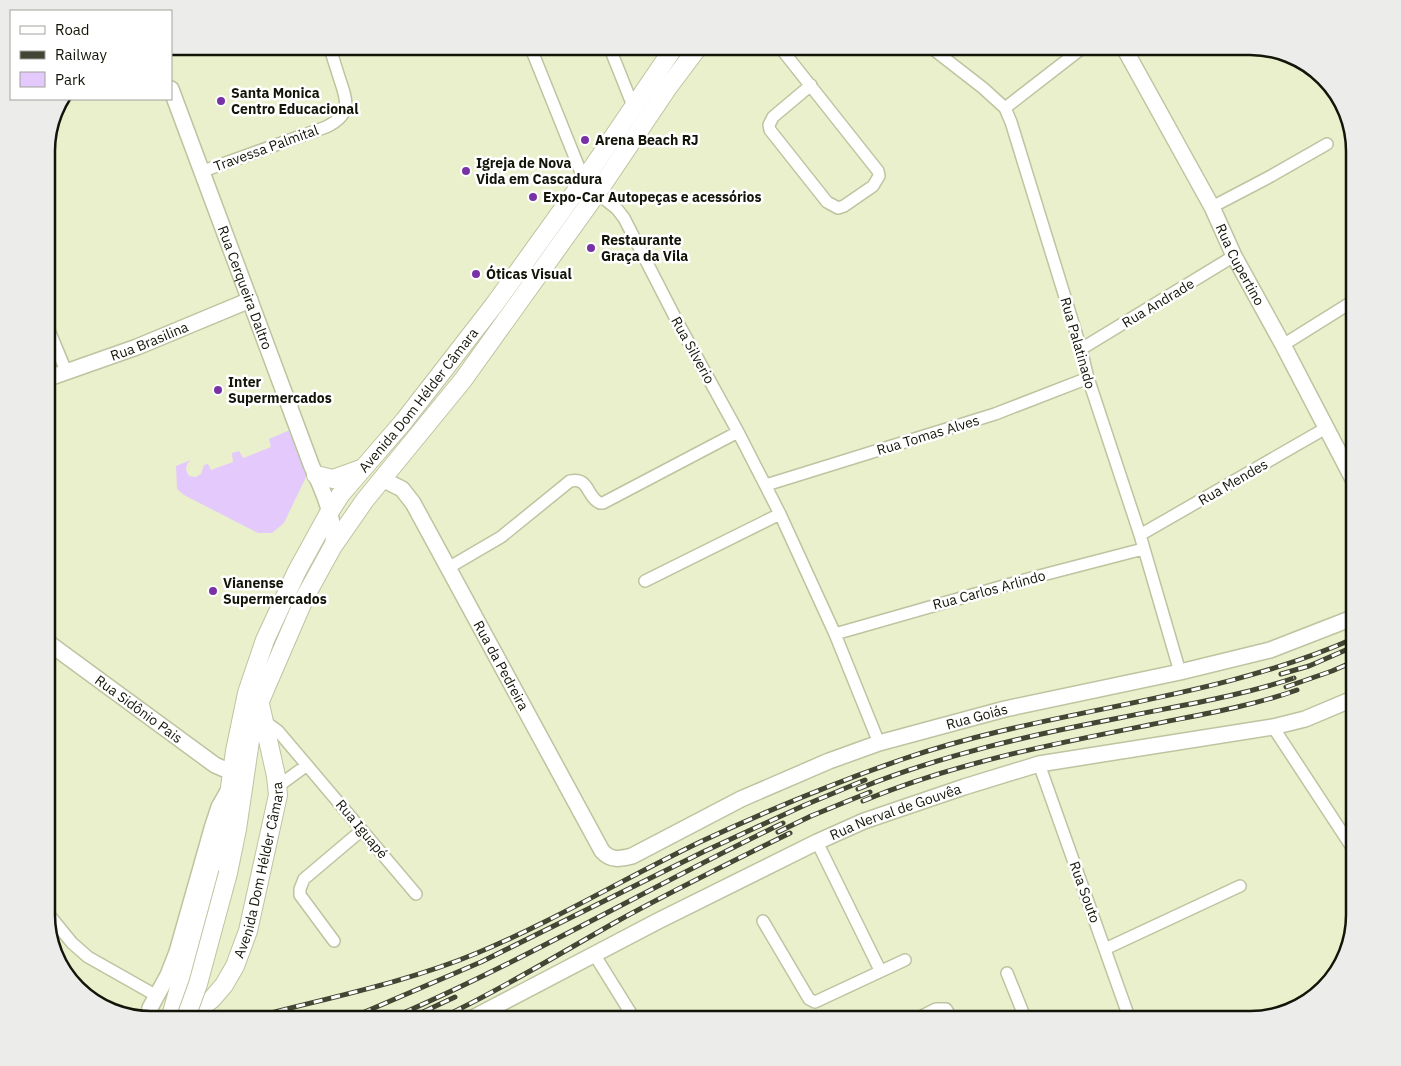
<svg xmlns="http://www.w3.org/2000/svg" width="1401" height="1066" viewBox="0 0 1401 1066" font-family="'IBM Plex Sans',sans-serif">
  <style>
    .green { fill: #e4c9fc }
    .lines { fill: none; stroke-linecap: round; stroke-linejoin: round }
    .street-casing { stroke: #bdc4a0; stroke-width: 14 }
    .secondary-casing { stroke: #bdc4a0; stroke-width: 18 }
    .primary-casing { stroke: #bdc4a0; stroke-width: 20 }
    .street { stroke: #fff; stroke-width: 11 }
    .secondary { stroke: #fff; stroke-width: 15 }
    .primary { stroke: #fff; stroke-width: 18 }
    .rail-casing { stroke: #424633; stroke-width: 5 }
    .rail { stroke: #fff; stroke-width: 3; stroke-dasharray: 9; stroke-linecap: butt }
    .primary-bridge-casing { stroke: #bdc4a0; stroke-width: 20; stroke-linecap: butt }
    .primary-bridge { stroke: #fff; stroke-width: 18 }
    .poi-dot { fill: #7932a5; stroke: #fff; stroke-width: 2 }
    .labels { text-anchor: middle; stroke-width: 5; stroke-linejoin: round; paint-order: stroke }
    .poi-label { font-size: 14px; font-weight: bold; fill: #131508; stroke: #fff; text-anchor: start }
    .street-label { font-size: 14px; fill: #131508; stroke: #fff }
    .rim { fill: none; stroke: #131508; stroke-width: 2.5 }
  </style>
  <rect width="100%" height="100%" fill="#e9f0cb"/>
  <path class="green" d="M290,430h2l14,41v6l-22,46 -12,10h-14l-74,-38 -7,-6 -1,-23 15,-6 -4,4 -1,6 3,6 7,1 5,-3 3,-9 4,-1 3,6 22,-8 -1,-9 7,-2 4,7 28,-11 -2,-8z"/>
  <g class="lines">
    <defs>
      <path id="street" d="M530,46l54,134
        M609,46l24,60
        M779,46l99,125 1,5 -6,10 -29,20 -6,2 -11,-6 -57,-72 -1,-5 4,-8 38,-32
        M929,46l54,42 22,20 6,14 70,227 7,29 52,157 40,137
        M1005,108l80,-62
        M203,171l123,-44c25,-12 22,-24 14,-47 -4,-12 -7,-23 -11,-34
        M597,193l20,16 7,9 54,105 60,109 42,82 55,120 44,109
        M1212,207l59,-31 56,-32
        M46,323l20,48
        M1283,345l72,-45
        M1081,349l153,-93
        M766,485l229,-71 93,-36
        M1140,535l186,-107
        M448,568l53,-31 69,-56c20,-4 16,16 30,22h3l135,-71
        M645,581l135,-67
        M835,634l200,-57 108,-28
        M46,660l9,-12
        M264,721l14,10 138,163
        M1273,727l82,125
        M1039,764l91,256
        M277,787l30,-22
        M817,842l63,128
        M46,911l26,32 16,14 69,39
        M763,921l46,78 6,3 90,-42
        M334,941l-34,-46v-6l4,-10 58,-49
        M1105,949l135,-63
        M594,954l41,66
        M1007,973l19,47
        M914,1020l22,-11h10l7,11"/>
      <g id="secondary">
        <path id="s1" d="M1123,46l89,161 22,49 49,89 72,138"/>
        <path id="s2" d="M171,89l141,378c12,25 23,51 21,79"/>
        <path id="s3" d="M46,379l91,-32 113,-47"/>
        <path id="s4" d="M382,479l20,10 11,14 189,348c9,10 18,8 30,5l109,-57 88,-38 50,-18 126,-34 175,-37 90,-22 85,-33"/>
        <path id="s5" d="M46,641l169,124 18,8"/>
        <path d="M150,1020l-1,-7 1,-5 18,-33 9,-23 36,-127 6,-18 8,-14"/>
        <path id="s6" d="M469,1020l189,-99 159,-79 47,-21 100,-34 75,-23 234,-37 32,-8 50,-21"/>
      </g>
      <g id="primary">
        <path d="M316,475l17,4 28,-10"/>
        <path d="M228,873l9,-44 15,-102 8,-26 45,-104 28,-51 32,-46 98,-120 134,-187 72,-107 30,-40"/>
        <path id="s7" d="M170,1020l55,-196 10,-73 12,-58 18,-53 32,-69 33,-60 11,-17 63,-73 90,-116 90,-125 91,-134"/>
        <path id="s8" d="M185,1020l27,-21 12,-14 11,-19 13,-35 30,-136 -2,-19 -16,-72"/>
      </g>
    </defs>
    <use href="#street" class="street-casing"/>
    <use href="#secondary" class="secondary-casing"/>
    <use href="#primary" class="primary-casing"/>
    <use href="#street" class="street"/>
    <use href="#secondary" class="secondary"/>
    <use href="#primary" class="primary"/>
    <defs>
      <path id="rail" d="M1281,674l28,-8 46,-20
        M1286,687l46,-16 23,-10
        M858,789c83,-34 173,-54 261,-71 58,-12 118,-21 175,-40
        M863,801c91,-38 190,-57 286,-76 49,-10 100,-18 148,-35
        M778,832l33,-16 59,-24
        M408,1019l47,-22
        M244,1020c77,-21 159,-36 233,-67 77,-32 148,-75 223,-111 66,-31 134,-59 203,-83 148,-51 308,-57 452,-121
        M346,1020l135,-58 224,-111 100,-46 60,-25
        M387,1020c135,-58 263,-133 396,-197
        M437,1020c61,-29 119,-64 177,-97 58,-32 117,-61 176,-90"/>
    </defs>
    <use href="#rail" class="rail-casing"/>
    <use href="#rail" class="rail"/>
    <defs>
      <path id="primary-bridge" d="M185,1020l13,-36 30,-111"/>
    </defs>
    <use href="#primary-bridge" class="primary-bridge-casing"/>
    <use href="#primary-bridge" class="primary-bridge"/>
  </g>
  <g class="poi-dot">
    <circle cx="221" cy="101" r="5"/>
    <circle cx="585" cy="140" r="5"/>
    <circle cx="466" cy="171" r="5"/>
    <circle cx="533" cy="197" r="5"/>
    <circle cx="591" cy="248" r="5"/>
    <circle cx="476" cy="274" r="5"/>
    <circle cx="218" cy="390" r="5"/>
    <circle cx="213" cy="591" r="5"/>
  </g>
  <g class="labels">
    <g class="poi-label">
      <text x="231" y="98">Santa Monica<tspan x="231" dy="16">Centro Educacional</tspan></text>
      <text x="595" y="145">Arena Beach RJ</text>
      <text x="476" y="168">Igreja de Nova<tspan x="476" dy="16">Vida em Cascadura</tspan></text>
      <text x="543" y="202">Expo-Car Autopeças e acessórios</text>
      <text x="601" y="245">Restaurante<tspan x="601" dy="16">Graça da Vila</tspan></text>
      <text x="486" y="279">Óticas Visual</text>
      <text x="228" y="387">Inter<tspan x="228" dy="16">Supermercados</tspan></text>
      <text x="223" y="588">Vianense<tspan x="223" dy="16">Supermercados</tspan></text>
    </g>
    <g class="street-label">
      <text transform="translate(266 148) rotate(-20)" y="5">Travessa Palmital</text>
      <text dy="5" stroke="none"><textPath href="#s1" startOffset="248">Rua Cupertino</textPath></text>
      <text dy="5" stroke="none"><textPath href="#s2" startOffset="212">Rua Cerqueira Daltro</textPath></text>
      <text transform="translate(1158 303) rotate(-31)" y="5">Rua Andrade</text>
      <text dy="5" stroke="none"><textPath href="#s3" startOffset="110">Rua Brasilina</textPath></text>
      <text transform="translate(1078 343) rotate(74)" y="5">Rua Palatinado</text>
      <text transform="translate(693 350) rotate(61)" y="5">Rua Silverio</text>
      <text dy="5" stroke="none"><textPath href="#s7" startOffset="679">Avenida Dom Hélder Câmara</textPath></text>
      <text transform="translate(928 435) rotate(-17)" y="5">Rua Tomas Alves</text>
      <text transform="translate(1233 482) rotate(-30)" y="5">Rua Mendes</text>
      <text transform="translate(989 590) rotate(-15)" y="5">Rua Carlos Arlindo</text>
      <text dy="5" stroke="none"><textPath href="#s4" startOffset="225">Rua da Pedreira</textPath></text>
      <text dy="5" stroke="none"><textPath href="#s5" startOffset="115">Rua Sidônio Pais</textPath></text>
      <text dy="5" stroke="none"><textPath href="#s4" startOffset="842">Rua Goiás</textPath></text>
      <text dy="5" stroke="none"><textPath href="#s6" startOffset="475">Rua Nerval de Gouvêa</textPath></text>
      <text transform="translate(362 829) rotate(50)" y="5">Rua Iguapé</text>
      <text dy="5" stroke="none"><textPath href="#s8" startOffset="174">Avenida Dom Hélder Câmara</textPath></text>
      <text transform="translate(1085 892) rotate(70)" y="5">Rua Souto</text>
    </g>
  </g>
  <path d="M0 0H1401V1066H0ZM151 55H1250A96 96 0 0 1 1346 151V915A96 96 0 0 1 1250 1011H151A96 96 0 0 1 55 915V151A96 96 0 0 1 151 55Z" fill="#ececeb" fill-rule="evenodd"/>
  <path class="rim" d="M151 55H1250A96 96 0 0 1 1346 151V915A96 96 0 0 1 1250 1011H151A96 96 0 0 1 55 915V151A96 96 0 0 1 151 55Z"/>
  <rect x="10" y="10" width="162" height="90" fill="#ffffff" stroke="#a1a19c"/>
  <rect x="20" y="26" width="25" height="8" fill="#ffffff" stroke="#a1a19c"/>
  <text x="55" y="35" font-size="15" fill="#131508">Road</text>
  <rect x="20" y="51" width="25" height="8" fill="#424633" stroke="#a1a19c"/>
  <text x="55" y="60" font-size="15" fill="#131508">Railway</text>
  <rect x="20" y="72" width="25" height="15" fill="#e4c9fc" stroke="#a1a19c"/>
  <text x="55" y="85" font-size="15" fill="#131508">Park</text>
</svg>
